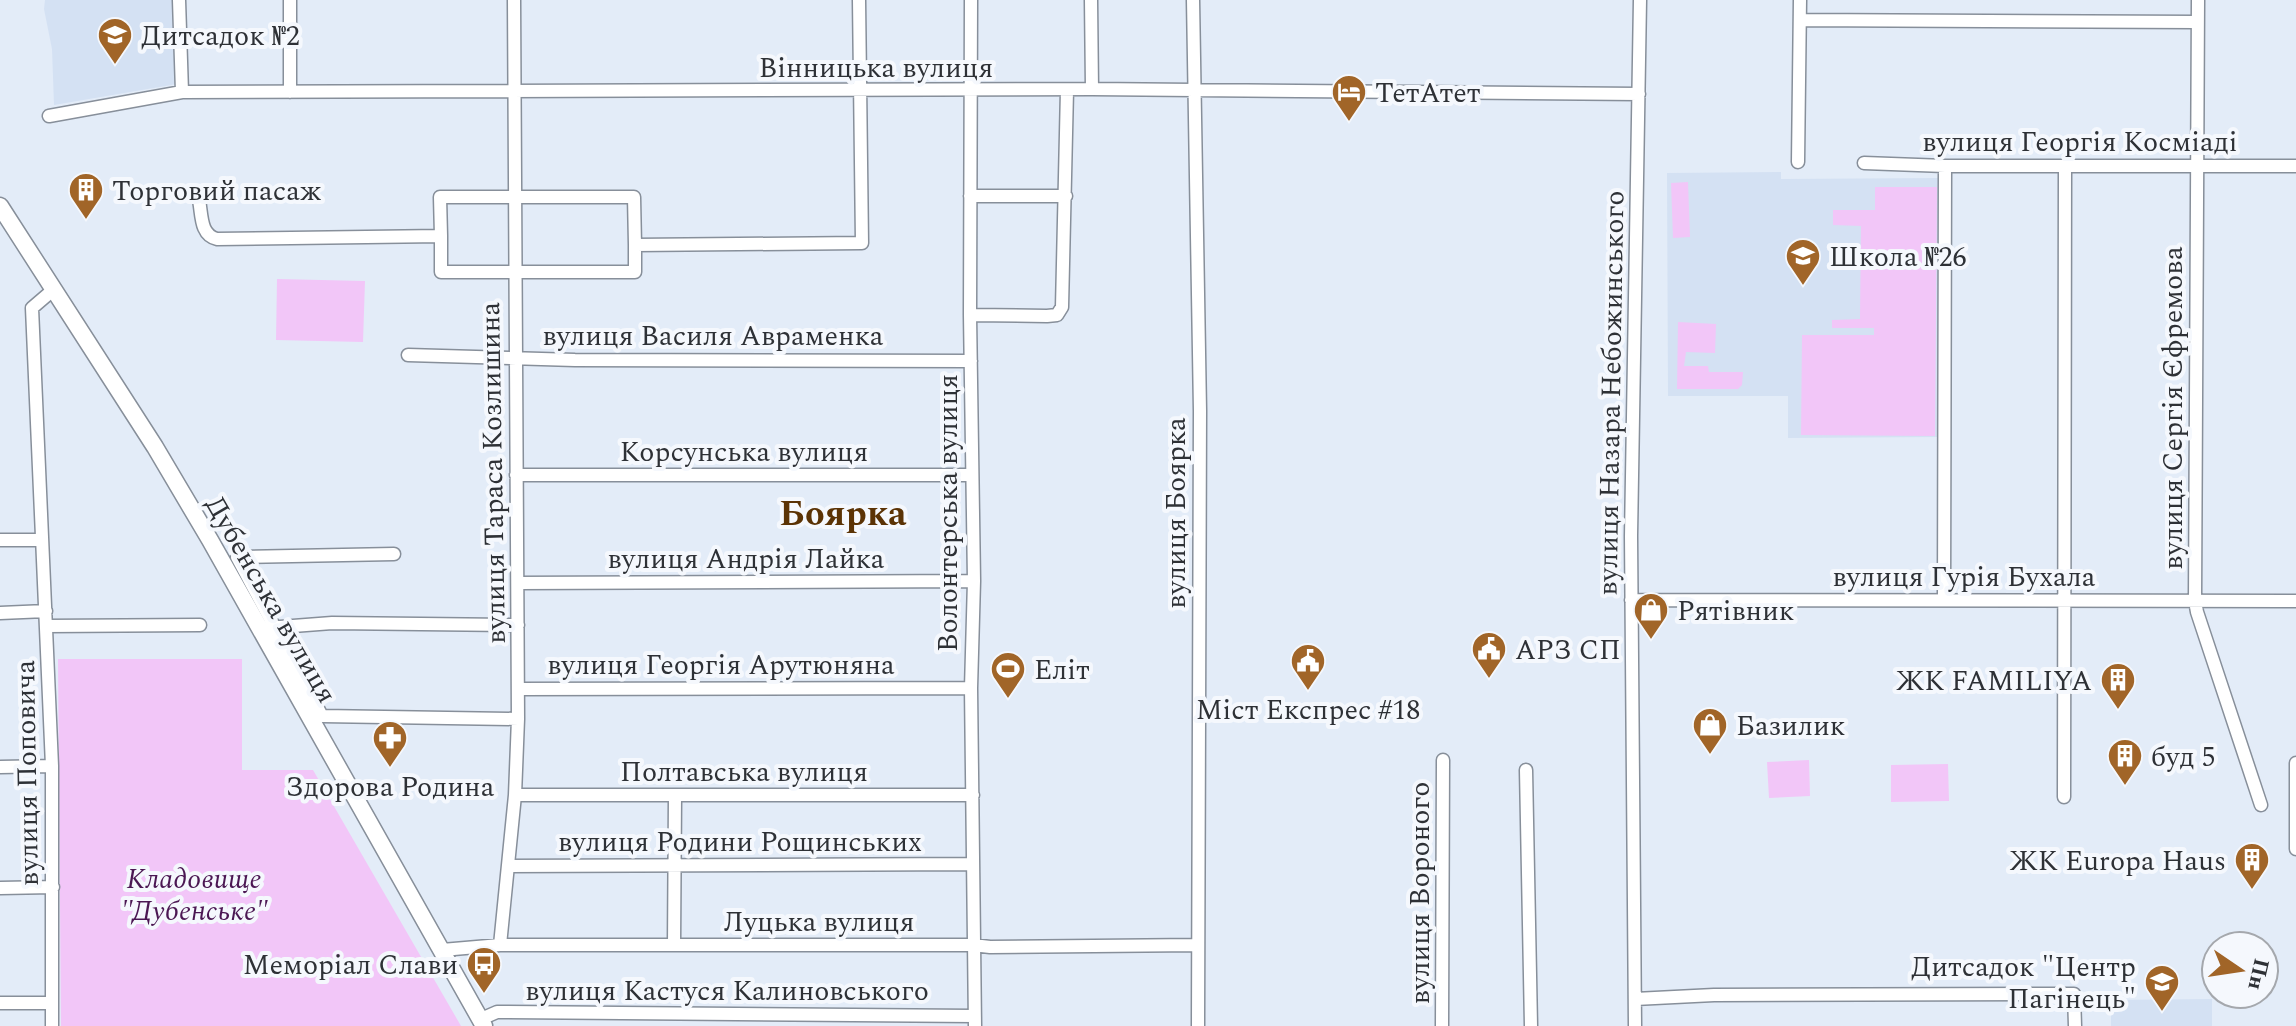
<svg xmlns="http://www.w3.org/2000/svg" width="2296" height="1026" viewBox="0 0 2296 1026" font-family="Spectral,serif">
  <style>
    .built { fill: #d4e1f3 }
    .green { fill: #f2c6f8 }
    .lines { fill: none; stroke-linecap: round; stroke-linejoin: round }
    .minor-casing { stroke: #878f9a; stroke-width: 15 }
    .major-casing { stroke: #878f9a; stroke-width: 19 }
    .minor { stroke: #fff; stroke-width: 12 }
    .major { stroke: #fff; stroke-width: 16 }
    .labels { text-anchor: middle; stroke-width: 8; stroke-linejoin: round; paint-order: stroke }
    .poi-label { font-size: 28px; fill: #2e3136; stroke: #f5f8fd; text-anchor: start }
    .street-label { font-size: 28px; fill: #2e3136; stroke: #f5f8fd }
    .park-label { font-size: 28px; font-style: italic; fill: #4b1753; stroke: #f5f8fd }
    .district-label { font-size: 36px; font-weight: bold; fill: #5b3305; stroke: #f5f8fd }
  </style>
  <rect width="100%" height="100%" fill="#e3ecf8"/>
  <path class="built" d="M45,0h131l1,84 -123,21 -2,-56 -8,-40z
    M1781,172v7l157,-1 1,259 -151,1v-42h-120l-1,-223z
    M2212,999v27h-101v-26z"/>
  <path class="green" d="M1688,182l2,55 -17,1 -2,-55z
    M1875,187h62l-2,249 -134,-1 1,-100h72v-7h-42v-8l28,-1 1,-93 -28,-1v-15h42z
    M277,279l88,2 -2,61 -87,-2z
    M1678,322l38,2 -1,29 -29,-1 -2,14h24l1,6h34l-1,13 -4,4h-61z
    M58,659h184v111h71l148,256h-400z
    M1809,760l1,36 -41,2 -2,-36z
    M1948,764l1,37 -58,1v-37z"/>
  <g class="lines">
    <defs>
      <path id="minor" d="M179,0l3,92
        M290,0v92
        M971,0l-1,315 4,266 -3,107 4,338
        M1091,0l1,89
        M1193,0l7,411 -2,615
        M2198,0l-3,601 2,11 64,193
        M1800,20l397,2
        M49,116l133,-24 910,-3 547,5
        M1798,162l2,-162
        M1864,163l81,3h351
        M970,196h96
        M199,200c3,15 1,35 18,39l224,-3v36h194v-27l227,-2 -3,-243
        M441,236l-1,-39h194l1,48
        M970,315l77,1 10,-1 5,-8 5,-217
        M408,355l167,5 396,1
        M516,475h456
        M0,540h42
        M394,554l-157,3 85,159 196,3
        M518,583l456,-2
        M1631,600l665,1
        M1944,600l1,-434
        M0,613l46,-2
        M47,626l153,-1
        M267,628l65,-5 186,2
        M518,689l453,-1
        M0,767l52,-1
        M1526,770l5,256
        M515,795h458
        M2064,797l1,-630
        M2296,849v-86
        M508,866l465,-2
        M0,888l53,-1
        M500,945l15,-150 3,-76 -4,-719
        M674,945l1,-149
        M442,950l58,-5h473l17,2 207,-2
        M1635,999l79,-4 360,-1 1,32
        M0,1003h52
        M481,1019l16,-7 477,4
        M52,1026v-260l-20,-458 21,-18
        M1442,1026l1,-266
        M1635,1026l-4,-490 9,-536"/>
      <path id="major" d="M0,206l155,241 55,93 274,486"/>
    </defs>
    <use href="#minor" class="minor-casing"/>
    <use href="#major" class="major-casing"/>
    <use href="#minor" class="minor"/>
    <use href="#major" class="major"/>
  </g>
  <defs>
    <symbol id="school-pin" viewBox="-11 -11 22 30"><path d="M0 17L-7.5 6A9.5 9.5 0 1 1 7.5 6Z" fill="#a16528" stroke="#f5f8fd"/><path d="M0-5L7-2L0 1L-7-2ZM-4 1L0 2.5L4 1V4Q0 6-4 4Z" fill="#fff"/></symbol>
    <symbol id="hotel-pin" viewBox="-11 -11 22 30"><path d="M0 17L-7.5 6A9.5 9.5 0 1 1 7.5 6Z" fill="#a16528" stroke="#f5f8fd"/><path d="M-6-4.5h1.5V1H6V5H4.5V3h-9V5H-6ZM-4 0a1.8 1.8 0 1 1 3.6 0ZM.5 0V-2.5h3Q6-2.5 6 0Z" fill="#fff"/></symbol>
    <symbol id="building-pin" viewBox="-11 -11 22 30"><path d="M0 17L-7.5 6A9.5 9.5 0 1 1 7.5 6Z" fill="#a16528" stroke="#f5f8fd"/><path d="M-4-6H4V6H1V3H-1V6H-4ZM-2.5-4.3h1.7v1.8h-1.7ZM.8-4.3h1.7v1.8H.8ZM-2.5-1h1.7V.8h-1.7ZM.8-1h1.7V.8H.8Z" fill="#fff"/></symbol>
    <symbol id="shop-pin" viewBox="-11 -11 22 30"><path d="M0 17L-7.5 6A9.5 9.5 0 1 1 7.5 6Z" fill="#a16528" stroke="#f5f8fd"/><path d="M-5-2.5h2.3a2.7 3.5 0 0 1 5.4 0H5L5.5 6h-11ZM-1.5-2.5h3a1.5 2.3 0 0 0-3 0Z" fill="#fff"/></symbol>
    <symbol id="civic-pin" viewBox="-11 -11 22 30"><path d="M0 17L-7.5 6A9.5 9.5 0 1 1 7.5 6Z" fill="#a16528" stroke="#f5f8fd"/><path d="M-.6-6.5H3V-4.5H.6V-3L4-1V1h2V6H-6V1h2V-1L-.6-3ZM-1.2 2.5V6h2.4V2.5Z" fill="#fff"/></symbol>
    <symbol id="stadium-pin" viewBox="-11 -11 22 30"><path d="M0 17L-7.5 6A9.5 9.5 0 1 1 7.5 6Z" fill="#a16528" stroke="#f5f8fd"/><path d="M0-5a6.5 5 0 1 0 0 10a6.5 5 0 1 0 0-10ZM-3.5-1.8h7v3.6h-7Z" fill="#fff"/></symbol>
    <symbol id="pharmacy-pin" viewBox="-11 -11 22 30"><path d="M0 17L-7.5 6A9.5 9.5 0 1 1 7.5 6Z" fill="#a16528" stroke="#f5f8fd"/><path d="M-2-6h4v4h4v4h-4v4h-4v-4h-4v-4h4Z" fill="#fff"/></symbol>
    <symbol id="bus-pin" viewBox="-11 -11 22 30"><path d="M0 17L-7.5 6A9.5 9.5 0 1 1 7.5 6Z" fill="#a16528" stroke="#f5f8fd"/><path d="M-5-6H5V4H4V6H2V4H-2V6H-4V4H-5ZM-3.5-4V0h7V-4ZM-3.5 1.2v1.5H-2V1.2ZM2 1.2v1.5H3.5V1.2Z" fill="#fff"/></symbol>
  </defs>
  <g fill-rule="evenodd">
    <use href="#school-pin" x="95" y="15" width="40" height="54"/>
    <use href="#hotel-pin" x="1329" y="72" width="40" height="54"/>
    <use href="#building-pin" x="66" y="170" width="40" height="54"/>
    <use href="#school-pin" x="1783" y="236" width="40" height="54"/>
    <use href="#shop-pin" x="1631" y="590" width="40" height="54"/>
    <use href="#civic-pin" x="1469" y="629" width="40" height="54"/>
    <use href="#civic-pin" x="1288" y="641" width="40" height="54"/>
    <use href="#stadium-pin" x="988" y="649" width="40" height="54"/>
    <use href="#building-pin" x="2098" y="660" width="40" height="54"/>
    <use href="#shop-pin" x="1690" y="705" width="40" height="54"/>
    <use href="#pharmacy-pin" x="370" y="718" width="40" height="54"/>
    <use href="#building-pin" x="2105" y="736" width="40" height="54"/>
    <use href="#building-pin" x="2232" y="840" width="40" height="54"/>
    <use href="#bus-pin" x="464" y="944" width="40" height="54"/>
    <use href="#school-pin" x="2142" y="962" width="40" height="54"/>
  </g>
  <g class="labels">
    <g class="poi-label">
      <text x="141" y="45">Дитсадок №2</text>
      <text x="1375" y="102">ТетАтет</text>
      <text x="112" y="200">Торговий пасаж</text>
      <text x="1829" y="266">Школа №26</text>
      <text x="1677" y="620">Рятівник</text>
      <text x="1515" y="659">АРЗ СП</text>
      <text x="1034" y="679">Еліт</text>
      <text x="2092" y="690" text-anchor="end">ЖК FAMILIYA</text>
      <text x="1308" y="719" text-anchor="middle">Міст Експрес #18</text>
      <text x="1736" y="735">Базилик</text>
      <text x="2151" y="766">буд 5</text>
      <text x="390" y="796" text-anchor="middle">Здорова Родина</text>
      <text x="2226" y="870" text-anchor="end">ЖК Europa Haus</text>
      <text x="458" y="974" text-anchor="end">Меморіал Слави</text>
      <text x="2136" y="976" text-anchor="end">Дитсадок "Центр<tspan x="2136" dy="32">Пагінець"</tspan></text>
    </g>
    <g class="street-label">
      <text x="876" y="77">Вінницька вулиця</text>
      <text x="2080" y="151">вулиця Георгія Косміаді</text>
      <text x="713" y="345">вулиця Василя Авраменка</text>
      <text transform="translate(1610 393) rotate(-89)" y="10">вулиця Назара Небожинського</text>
      <text transform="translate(2172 408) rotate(-90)" y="10">вулиця Сергія Єфремова</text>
      <text x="744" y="461">Корсунська вулиця</text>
      <text transform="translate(492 473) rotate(-91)" y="10">вулиця Тараса Козлишина</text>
      <text transform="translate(947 513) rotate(-90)" y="10">Волонтерська вулиця</text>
      <text transform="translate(1175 513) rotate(-90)" y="10">вулиця Боярка</text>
      <text x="746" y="568">вулиця Андрія Лайка</text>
      <text x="1964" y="586">вулиця Гурія Бухала</text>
      <text transform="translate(272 599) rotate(60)" y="10">Дубенська вулиця</text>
      <text x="721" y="674">вулиця Георгія Арутюняна</text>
      <text x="744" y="781">Полтавська вулиця</text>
      <text transform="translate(26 773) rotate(-91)" y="10">вулиця Поповича</text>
      <text x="740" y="851">вулиця Родини Рощинських</text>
      <text transform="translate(1419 893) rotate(-90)" y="10">вулиця Вороного</text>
      <text x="819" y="931">Луцька вулиця</text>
      <text x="727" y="1000">вулиця Кастуся Калиновського</text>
    </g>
    <g class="park-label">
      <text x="194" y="888">Кладовище<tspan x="194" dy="32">"Дубенське"</tspan></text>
    </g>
    <g class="district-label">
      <text x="843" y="525">Боярка</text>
    </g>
  </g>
  <g transform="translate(2240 970) rotate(103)"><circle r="38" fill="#f5f8fd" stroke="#a5a8ad" stroke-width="2"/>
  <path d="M0-6L14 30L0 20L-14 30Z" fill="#a16528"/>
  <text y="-12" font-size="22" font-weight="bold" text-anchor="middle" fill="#2e3136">Пн</text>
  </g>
</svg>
